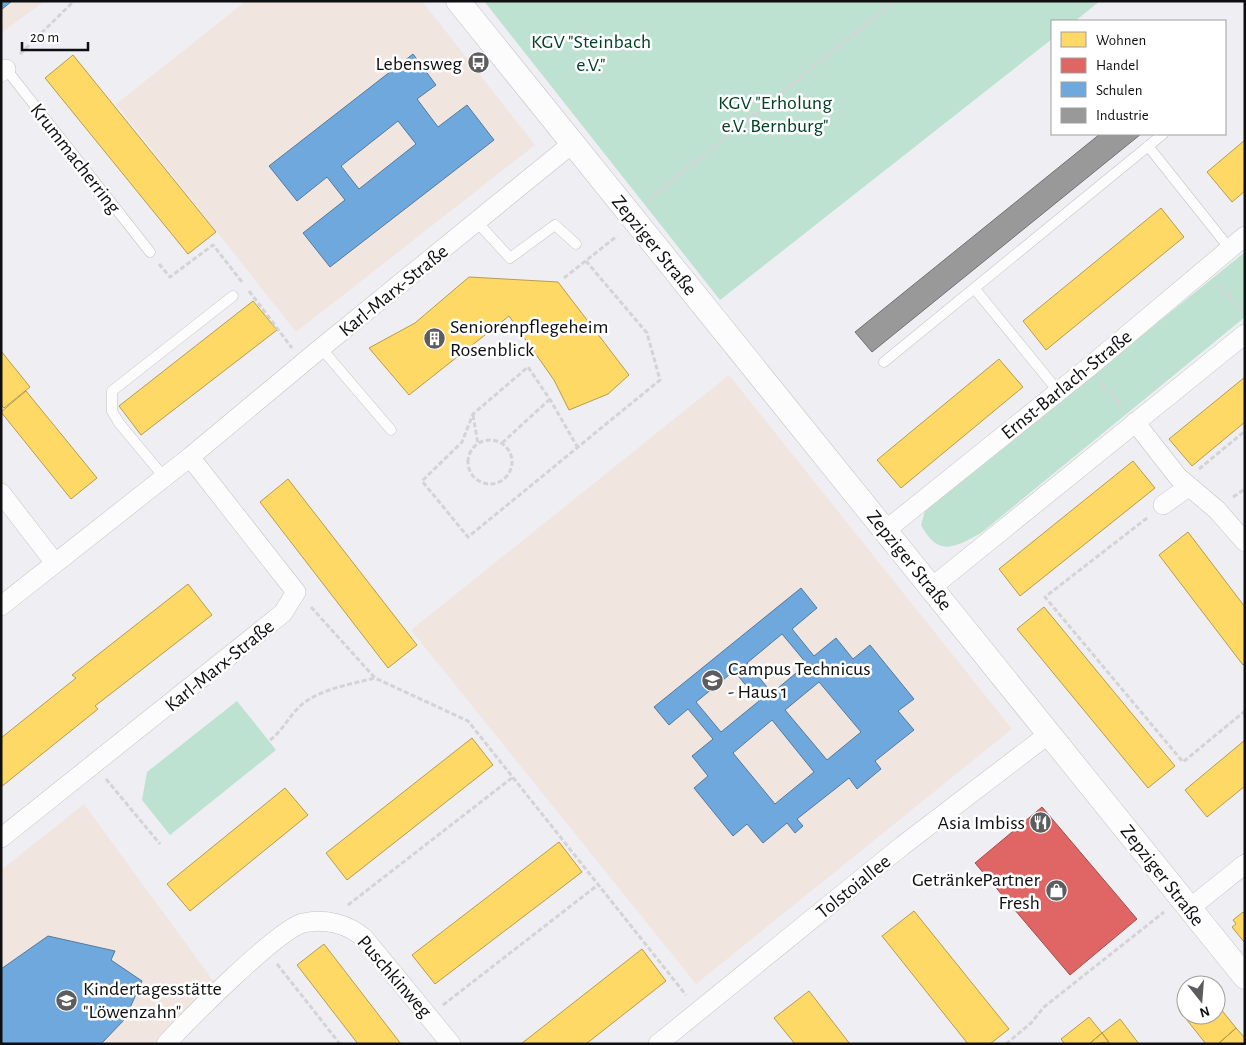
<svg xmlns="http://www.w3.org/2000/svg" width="1246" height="1045" viewBox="0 0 1246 1045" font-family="'Alegreya Sans',sans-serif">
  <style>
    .education { fill: #f0e6df }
    .green { fill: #bee2d1 }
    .homes { fill: #ffd966; stroke: #b79c4c }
    .shops { fill: #e06666; stroke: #a14c4c }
    .schools { fill: #6fa8dc; stroke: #527a9f; fill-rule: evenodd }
    .industry { fill: #999; stroke: #707070 }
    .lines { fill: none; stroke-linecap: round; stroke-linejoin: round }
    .service-casing { stroke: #c4c4c7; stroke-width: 11 }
    .minor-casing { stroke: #c4c4c7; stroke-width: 20 }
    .tertiary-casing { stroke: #c4c4c7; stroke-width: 25 }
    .path { stroke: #d4d4d5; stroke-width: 3; stroke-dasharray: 5 2.5; stroke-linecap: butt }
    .service { stroke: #fcfcfd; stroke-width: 10 }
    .minor { stroke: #fcfcfd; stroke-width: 19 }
    .tertiary { stroke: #fcfcfd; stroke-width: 24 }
    .labels { text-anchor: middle; stroke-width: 5; stroke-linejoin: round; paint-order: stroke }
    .park-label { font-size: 20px; fill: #004129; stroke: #fff }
    .poi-label { font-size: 20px; fill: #0f0f11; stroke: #fff; text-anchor: end }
    .street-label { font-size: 20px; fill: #0f0f11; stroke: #fff }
  </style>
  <rect width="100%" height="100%" fill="#eeeef3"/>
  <path class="education" d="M1,1h44l-44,32z
    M246,1h176l113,144 -239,187 -180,-228z
    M729,375l283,354 -316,255 -285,-354z
    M84,804l133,182 -64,58h-152v-174z"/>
  <path class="green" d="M484,1h616l-25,20h-23v18l-332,261z
    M1245,252v65l-264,216c-27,15 -43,24 -60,-8l4,-14z
    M237,701l39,49 -106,85 -28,-35 5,-28z"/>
  <path class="homes" d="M73,55l143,177 -28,22 -143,-176z
    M1245,140v51l-13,11 -25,-30z
    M1161,208l23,29 -138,113 -23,-29z
    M469,277l89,5 71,93 -21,19 -39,16 -15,-30 -45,-64 -100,79 -40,-47 46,-25z
    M253,301l24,29 -136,105 -22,-29z
    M1,351l29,36 -26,21 -3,-3z
    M999,359l24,28 -122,101 -24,-28z
    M1245,377v45l-53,44 -23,-27z
    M26,391l71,87 -26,21 -70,-87z
    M1133,461l22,27 -135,108 -21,-27z
    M288,479l129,166 -29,23 -128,-166z
    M1188,532l57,75v56l-2,2 -84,-110z
    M188,584l24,31 -117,91 3,3 -97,78v-49l75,-60 -4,-3z
    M1044,607l131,159 -27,22 -131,-159z
    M472,738l21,27 -146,115 -21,-27z
    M1245,740v46l-38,31 -22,-27z
    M285,788l23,27 -118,96 -23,-27z
    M559,842l23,30 -147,112 -23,-29z
    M914,911l95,118 -19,15h-22l-86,-108z
    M1243,912l2,2v29l-13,-16 4,-3 -3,-4z
    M324,944l77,100h-43l-61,-79z
    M642,949l24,32 -80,63h-65z
    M809,991l41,53h-55l-21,-26z
    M1216,1003l20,25 -18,16h-12l-27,-34 7,-5v10h30z
    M1089,1017l13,16 -13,11h-24l-4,-5z
    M1120,1019l19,25h-29l-8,-11z
    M1236,1028l9,10v6h-27z
    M1102,1033l7,9 -20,2z"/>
  <path class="shops" d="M1042,807l95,112 -67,56 -95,-112z"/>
  <path class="schools" d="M1,1h11l-11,9z
    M413,54l23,31 -19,14 21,28 29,-22 27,35 -164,127 -27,-34 42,-33 -18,-23 -30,24 -28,-35zM398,121l18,23 -57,45 -18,-23z
    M801,588l16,20 -25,21 22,27 22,-18 17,21 17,-14 44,54 -16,12 16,19 -39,31 6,8 -24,20 -8,-11 -52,41 6,7 -8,7 -8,-10 -24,20 -16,-19 -14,12 -39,-48 14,-12 -16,-20 21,-17 -25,-30 -19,16 -15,-18zM782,634l25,30 -35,29 -25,-30zM734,671l25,30 -38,31 -25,-30zM819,682l42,50 -34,28 -42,-50zM772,720l42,52 -39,32 -42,-51z
    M48,936l67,15 -4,9 31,21 -17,38 -24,25h-100v-75z"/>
  <path class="industry" d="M1100,134h41l-269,218 -17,-20z"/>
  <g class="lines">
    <defs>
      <path id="service" d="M6,69l144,183
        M1148,146l82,103
        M477,222l33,36 45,-33 21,19
        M974,288l84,103
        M321,348l70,82
        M884,362l279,-228
        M164,477l-45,-54 -7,-12v-20l121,-95"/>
      <path id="minor" d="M1,72l5,-3
        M1135,422l43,55 39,33 28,32
        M1,493l54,70
        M1163,505l25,-18
        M886,530l203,-163 156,-131
        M932,587l313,-253
        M1,606l189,-149 131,-109 252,-205
        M1,838l282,-225 13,-21 -106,-135
        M1190,908l55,-44
        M166,1044c22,-24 111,-114 137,-121 22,-5 45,1 61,15l87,106
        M658,1044l244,-198 148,-113"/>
      <path id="tertiary" d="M458,1l787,976"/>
    </defs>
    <use href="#service" class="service-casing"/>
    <use href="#minor" class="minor-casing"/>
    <use href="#tertiary" class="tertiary-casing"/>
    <path class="path" d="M20,54l54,-53
      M648,200l247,-199
      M159,264l11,13 43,-32 29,37
      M564,278l53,-42
      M1218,285l27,28
      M249,291l43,57
      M1102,383l20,24
      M473,415l5,29
      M468 462a22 22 0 1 1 44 0a22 22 0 1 1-44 0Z
      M502,443l48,-44
      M578,448l-27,-47 -23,-34 -55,47 -11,28 -40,39 46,56c64,-52 128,-105 192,-157l-13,-47 -61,-72
      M1199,469l46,-38
      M1233,497l12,-8
      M1147,518l-102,79 138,165 62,-51
      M311,607l64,71 93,43 218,274
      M270,740c14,-10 20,-27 35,-38 20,-14 47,-18 70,-24
      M106,779l54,65
      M348,905l165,-128
      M277,964l63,80
      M443,1005l156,-121
      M1006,1044l25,-21 13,-16 120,-95"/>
    <use href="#service" class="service"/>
    <use href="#minor" class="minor"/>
    <use href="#tertiary" class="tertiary"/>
  </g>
  <defs>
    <symbol id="bus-disc" viewBox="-11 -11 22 22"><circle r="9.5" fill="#5d5d60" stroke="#fff"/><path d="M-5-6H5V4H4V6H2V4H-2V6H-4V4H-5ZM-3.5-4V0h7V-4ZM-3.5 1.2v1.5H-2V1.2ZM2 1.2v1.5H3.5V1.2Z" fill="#fff"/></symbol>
    <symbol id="building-disc" viewBox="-11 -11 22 22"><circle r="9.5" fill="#5d5d60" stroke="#fff"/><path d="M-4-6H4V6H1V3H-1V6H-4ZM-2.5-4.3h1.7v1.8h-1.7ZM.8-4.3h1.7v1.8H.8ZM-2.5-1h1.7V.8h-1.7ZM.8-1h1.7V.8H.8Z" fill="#fff"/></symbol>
    <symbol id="school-disc" viewBox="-11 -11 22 22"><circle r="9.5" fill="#5d5d60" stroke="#fff"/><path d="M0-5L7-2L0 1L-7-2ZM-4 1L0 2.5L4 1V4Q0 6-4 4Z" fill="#fff"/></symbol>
    <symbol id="restaurant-disc" viewBox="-11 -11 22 22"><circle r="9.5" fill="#5d5d60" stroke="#fff"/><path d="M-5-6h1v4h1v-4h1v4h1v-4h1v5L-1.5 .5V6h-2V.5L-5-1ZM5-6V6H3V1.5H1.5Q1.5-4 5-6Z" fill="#fff"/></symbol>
    <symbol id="shop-disc" viewBox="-11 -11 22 22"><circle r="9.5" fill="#5d5d60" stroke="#fff"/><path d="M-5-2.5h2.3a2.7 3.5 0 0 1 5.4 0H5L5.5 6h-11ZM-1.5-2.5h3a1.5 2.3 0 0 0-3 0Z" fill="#fff"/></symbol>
  </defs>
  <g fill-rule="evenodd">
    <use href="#bus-disc" x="466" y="50" width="25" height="25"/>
    <use href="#building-disc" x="422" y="326" width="25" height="25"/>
    <use href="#school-disc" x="700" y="668" width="25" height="25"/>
    <use href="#restaurant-disc" x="1028" y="810" width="25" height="25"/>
    <use href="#shop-disc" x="1044" y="878" width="25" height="25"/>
    <use href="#school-disc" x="54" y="988" width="25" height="25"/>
  </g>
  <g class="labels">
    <g class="park-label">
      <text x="591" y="48">KGV "Steinbach<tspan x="591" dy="23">e.V."</tspan></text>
      <text x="775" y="109">KGV "Erholung<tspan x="775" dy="23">e.V. Bernburg"</tspan></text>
    </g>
    <g class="poi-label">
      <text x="462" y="70">Lebensweg</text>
      <text x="450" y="333" text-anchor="start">Seniorenpflegeheim<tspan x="450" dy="23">Rosenblick</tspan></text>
      <text x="728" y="675" text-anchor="start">Campus Technicus<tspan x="728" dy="23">- Haus 1</tspan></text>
      <text x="1025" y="829">Asia Imbiss</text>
      <text x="1040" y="886">GetränkePartner<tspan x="1040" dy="23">Fresh</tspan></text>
      <text x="83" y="995" text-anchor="start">Kindertagesstätte<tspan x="83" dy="23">"Löwenzahn"</tspan></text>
    </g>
    <g class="street-label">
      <text transform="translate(76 158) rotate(52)" y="7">Krummacherring</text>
      <text transform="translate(655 245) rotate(51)" y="7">Zepziger Straße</text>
      <text transform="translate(393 290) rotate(-39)" y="7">Karl-Marx-Straße</text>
      <text transform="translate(1066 384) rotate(-39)" y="7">Ernst-Barlach-Straße</text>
      <text transform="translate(910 560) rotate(51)" y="7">Zepziger Straße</text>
      <text transform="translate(219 665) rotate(-39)" y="7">Karl-Marx-Straße</text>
      <text transform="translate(1163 875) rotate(52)" y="7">Zepziger Straße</text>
      <text transform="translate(853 886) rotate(-39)" y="7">Tolstoiallee</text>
      <text transform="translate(395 976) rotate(49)" y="7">Puschkinweg</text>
    </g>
  </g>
  <rect width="1246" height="1045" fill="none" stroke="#0f0f11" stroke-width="5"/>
  <rect x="1051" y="20" width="175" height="115" fill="#ffffff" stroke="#9f9fa0"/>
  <rect x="1061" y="32" width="25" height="15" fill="#ffd966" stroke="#9f9fa0"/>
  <text x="1096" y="45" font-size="15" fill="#0f0f11">Wohnen</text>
  <rect x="1061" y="58" width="25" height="15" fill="#e06666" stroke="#9f9fa0"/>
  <text x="1096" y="70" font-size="15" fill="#0f0f11">Handel</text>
  <rect x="1061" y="82" width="25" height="15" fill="#6fa8dc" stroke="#9f9fa0"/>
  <text x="1096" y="95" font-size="15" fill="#0f0f11">Schulen</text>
  <rect x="1061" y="108" width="25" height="15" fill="#999999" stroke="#9f9fa0"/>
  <text x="1096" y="120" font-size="15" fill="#0f0f11">Industrie</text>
  <g transform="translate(1201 1000) rotate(163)"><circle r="24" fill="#ffffff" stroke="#9f9fa0"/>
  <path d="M0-4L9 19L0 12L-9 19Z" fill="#5d5d60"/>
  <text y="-8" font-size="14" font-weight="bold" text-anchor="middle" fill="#0f0f11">N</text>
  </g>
  <path d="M22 42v8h66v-8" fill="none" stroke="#0f0f11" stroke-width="2.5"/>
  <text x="30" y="42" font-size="15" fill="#0f0f11" stroke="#ffffff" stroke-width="4" paint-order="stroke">20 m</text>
</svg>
